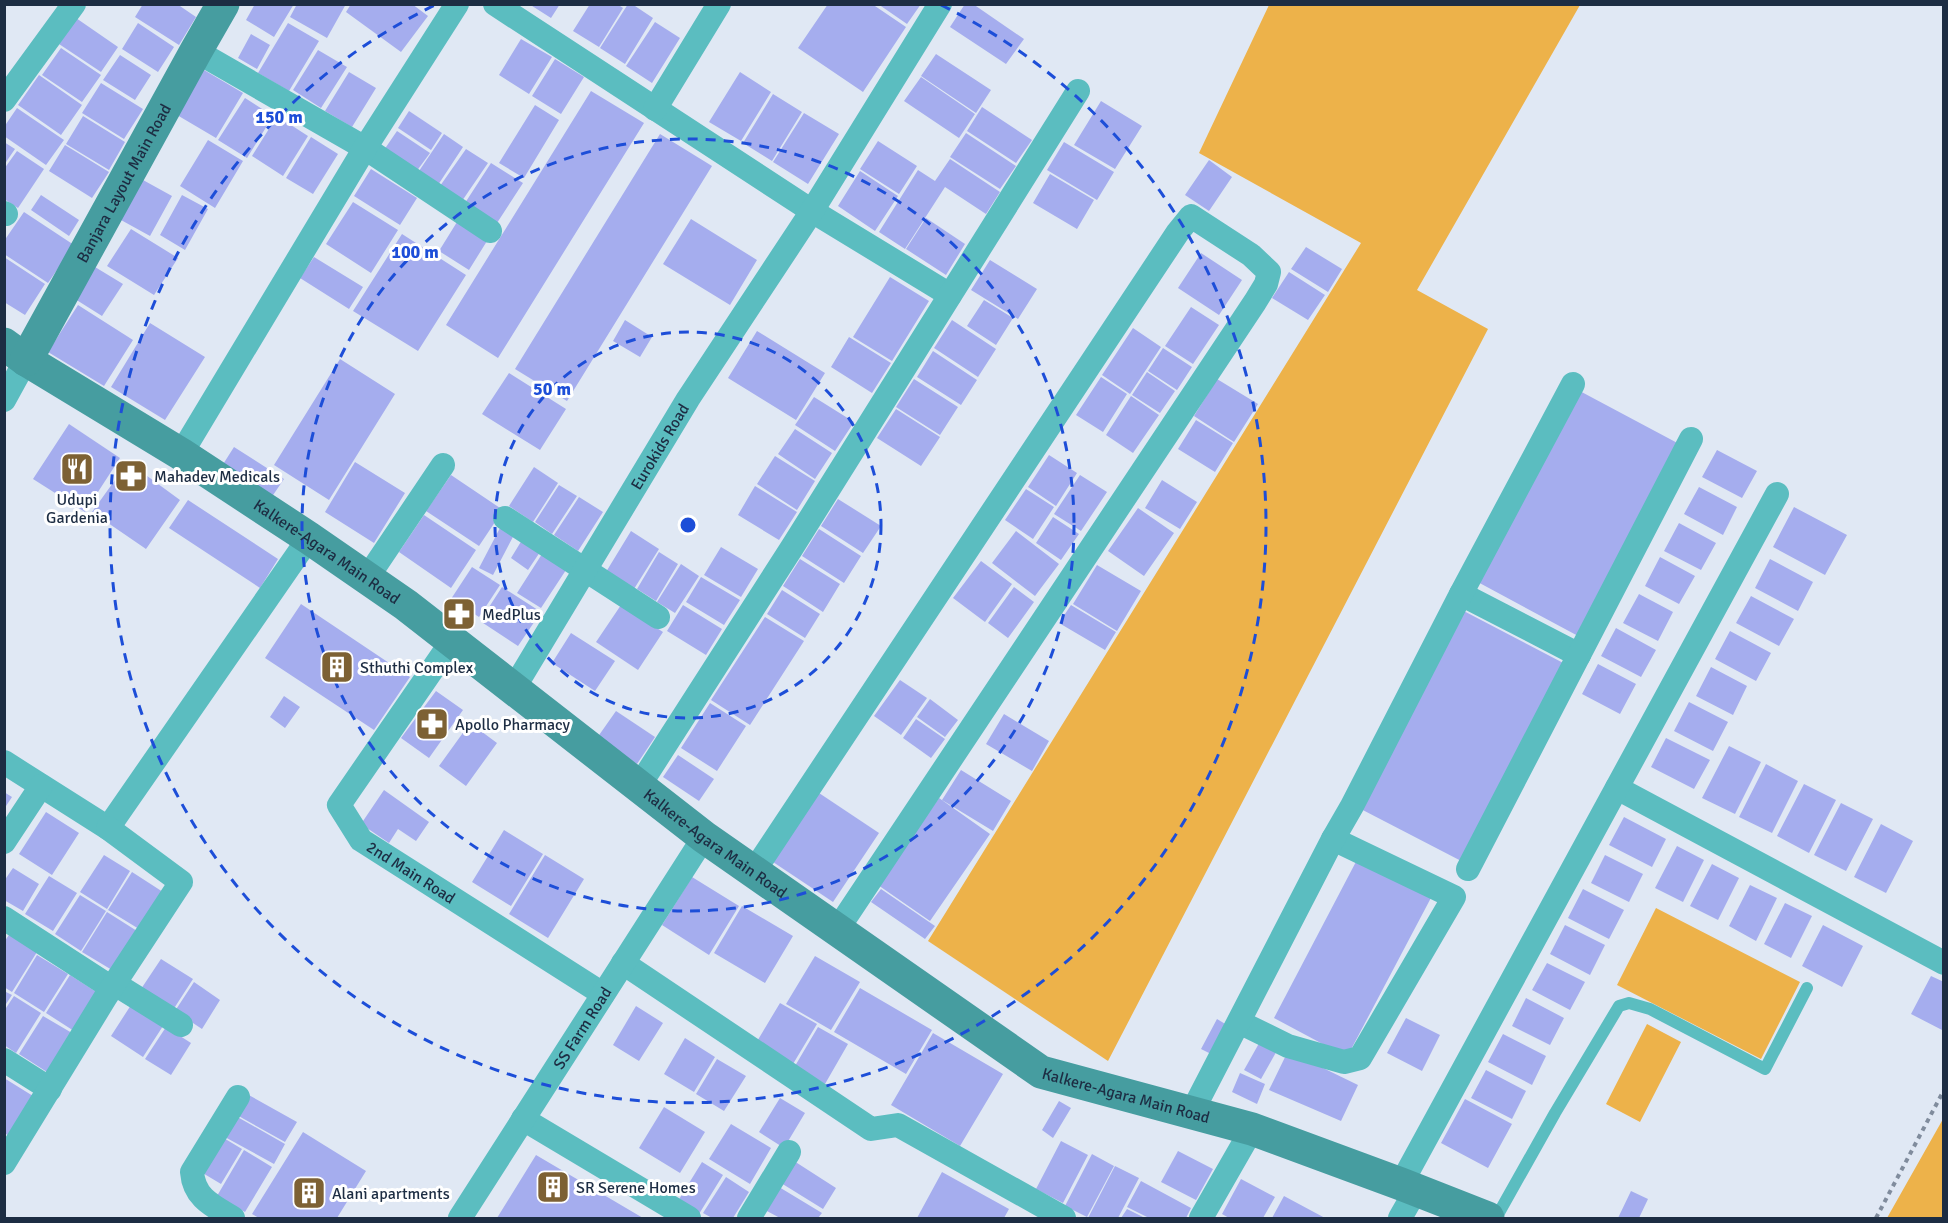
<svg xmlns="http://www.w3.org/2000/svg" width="1948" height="1223" viewBox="0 0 1948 1223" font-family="Signika,sans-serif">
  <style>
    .green { fill: #edb24a }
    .building { fill: #a5adee }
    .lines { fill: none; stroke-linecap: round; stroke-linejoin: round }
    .path { stroke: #808c9d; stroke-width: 4; stroke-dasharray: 4.5 4.5; stroke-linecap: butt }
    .lane { stroke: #5bbdc0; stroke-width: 12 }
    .street { stroke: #5bbdc0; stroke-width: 24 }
    .secondary { stroke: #469da0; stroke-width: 33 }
    .ring { fill: none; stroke: #1d4ed8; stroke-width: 3; stroke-dasharray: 10 8 }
    .labels { text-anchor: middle; stroke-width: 6; stroke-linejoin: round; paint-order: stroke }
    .street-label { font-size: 16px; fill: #1d2d43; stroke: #fff }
    .poi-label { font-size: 16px; fill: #1d2d43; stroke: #fff; text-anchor: start }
    .centre { fill: #1d4ed8; stroke: #fff; stroke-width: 3 }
    .ring-label { font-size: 18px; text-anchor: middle; font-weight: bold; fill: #1d4ed8; stroke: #fff; stroke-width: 6; stroke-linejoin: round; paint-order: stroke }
  </style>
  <rect width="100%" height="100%" fill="#e0e8f4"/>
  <path class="green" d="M1269,5h311l-163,285 71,39 -380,732 -180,-120 433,-698 -162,-90z
    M1656,908l144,74 -39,77 -144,-74z
    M1647,1024l34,18 -41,80 -34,-18z
    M1943,1119v99h-56z"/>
  <path class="building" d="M143,4h34l19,13 -17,28 -44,-28z
    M255,4h39l-20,33 -28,-17z
    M297,4h49l-19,34 -37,-21z
    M351,4h61l16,12 -27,36 -55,-40z
    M529,4h31l-9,14z
    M590,4h27l6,4 -24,39 -26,-16z
    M628,4h4l21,14 -28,46 -25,-16z
    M828,4h44l34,23 -43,65 -65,-44z
    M878,4h43l-14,20z
    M965,4h8l51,35 -18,25 -56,-37z
    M76,18l42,29 -17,25 -42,-28z
    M655,22l25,16 -28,45 -26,-17z
    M138,23l36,24 -16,25 -36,-23z
    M288,23l31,18 -30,50 -31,-18z
    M251,34l19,11 -13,24 -19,-11z
    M521,39l31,18 -23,37 -30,-19z
    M61,48l40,27 -19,27 -40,-27z
    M318,50l29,17 -26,41 -28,-18z
    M936,54l55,36 -15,23 -55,-37z
    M120,55l31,20 -16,25 -32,-20z
    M555,59l29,18 -23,37 -29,-18z
    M204,70l39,23 -27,45 -39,-23z
    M349,72l27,16 -24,39 -27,-16z
    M740,72l31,20 -30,49 -32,-19z
    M39,75l43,30 -21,30 -43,-30z
    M921,77l54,37 -16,24 -55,-37z
    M101,83l42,26 -19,30 -42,-26z
    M591,91l53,32 -146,235 -52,-33z
    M773,94l29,18 -30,49 -29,-18z
    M245,98l28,18 -26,42 -29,-18z
    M1101,101l41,25 -27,43 -41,-24z
    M535,105l24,15 -35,58 -25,-15z
    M982,107l50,33 -16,23 -49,-32z
    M17,108l47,32 -18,25 -42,-29v-9z
    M409,111l33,22 -11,17 -33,-22z
    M804,113l35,21 -31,50 -35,-22z
    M83,116l42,26 -16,28 -43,-26z
    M277,116l31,20 -25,40 -31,-20z
    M397,131l33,22 -14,19 -32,-22z
    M966,133l50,33 -16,23 -50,-32z
    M444,134l19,13 -25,38 -19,-14z
    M660,134l52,32 -145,235 -52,-32z
    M311,137l27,17 -25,40 -27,-16z
    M208,140l35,21 -28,47 -35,-22z
    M878,141l39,25 -18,28 -39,-25z
    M4,142l11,7 -11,16z
    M1064,142l50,30 -17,28 -50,-30z
    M65,145l44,27 -17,26 -43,-27z
    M466,149l22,14 -26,38 -22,-15z
    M17,151l27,18 -26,39 -14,-9v-30z
    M950,159l50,33 -14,22 -41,-27 -40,62 -26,-17 39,-62 17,11z
    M1209,160l23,17 -23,34 -24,-16z
    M491,163l32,20 -26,40 -32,-20z
    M371,169l46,29 -17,27 -46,-29z
    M860,171l38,25 -23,35 -37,-25z
    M1050,174l44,26 -17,29 -44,-26z
    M143,180l29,16 -22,40 -29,-16z
    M41,195l38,25 -10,16 -38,-26z
    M182,195l26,14 -23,41 -25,-15z
    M353,202l45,28 -27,43 -45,-29z
    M24,212l50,33 -26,38 -44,-29v-13z
    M926,218l39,26 -19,31 -40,-26z
    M691,219l66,41 -27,45 -67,-41z
    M457,222l30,19 -18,29 -30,-19z
    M131,229l47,29 -24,37 -47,-29z
    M402,234l64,41 -48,76 -65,-40z
    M1306,247l36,22 -14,23 -37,-23z
    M1201,253l41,27 -23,35 -41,-27z
    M4,257l41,27 -20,31 -21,-13z
    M314,257l49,30 -14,22 -49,-31z
    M990,260l47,29 -19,30 -47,-29z
    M95,267l28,17 -21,32 -27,-17z
    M1289,272l36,23 -17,25 -36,-22z
    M890,277l39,24 -37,60 -39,-24z
    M984,300l29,18 -17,27 -29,-19z
    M78,305l55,35 -29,46 -56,-34z
    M1191,307l28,18 -26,39 -28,-18z
    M625,320l27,17 -12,20 -27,-16z
    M952,320l44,29 -18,28 -44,-29z
    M150,323l55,34 -40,63 -54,-33z
    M1133,328l28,19 -31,47 -28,-19z
    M757,331l68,42 -29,47 -68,-42z
    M849,337l42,26 -19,30 -41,-26z
    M1163,348l29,19 -15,23 -29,-19z
    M933,351l44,29 -16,25 -44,-28z
    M340,359l55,35 -66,106 -55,-35z
    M1147,372l28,19 -15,22 -28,-18z
    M509,373l57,36 -26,41 -58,-36z
    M1101,377l26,17 -24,38 -27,-17z
    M914,379l44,28 -18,28 -44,-28z
    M1217,379l41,25 -24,38 -40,-26z
    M1576,389l107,57 -103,191 -106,-57z
    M1131,396l28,19 -26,38 -27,-18z
    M814,397l40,25 -19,29 -40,-26z
    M896,409l44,28 -19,29 -44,-28z
    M1196,420l37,23 -18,29 -37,-23z
    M69,424l51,34 -35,54 -52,-33z
    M795,429l37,24 -17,26 -37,-25z
    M234,447l50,32 -15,22 -49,-32z
    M1717,450l40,21 -15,27 -40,-21z
    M1049,455l28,18 -21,33 -28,-19z
    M775,456l40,25 -18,29 -40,-26z
    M128,462l52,38 -34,49 -54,-37z
    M355,462l50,31 -31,50 -49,-31z
    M534,467l24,16 -25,39 -24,-16z
    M451,475l52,35 -24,36 -53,-35z
    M1080,475l27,17 -26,39 -27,-17z
    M1162,480l35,22 -17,27 -35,-21z
    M559,485l18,11 -25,38 -17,-12z
    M755,486l42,26 -18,28 -41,-25z
    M1699,487l38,20 -14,28 -39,-21z
    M1026,489l28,18 -21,32 -28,-19z
    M579,497l24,15 -25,39 -24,-16z
    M838,499l43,27 -18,27 -42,-27z
    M188,500l90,59 -18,29 -91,-60z
    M1794,507l53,28 -22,40 -52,-28z
    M1138,508l36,25 -30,43 -36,-25z
    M424,515l52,35 -25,38 -52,-36z
    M1053,517l26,17 -18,26 -25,-17z
    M1679,523l37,20 -15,27 -37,-19z
    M501,526l14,7 -22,42 -14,-7z
    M819,529l42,27 -17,27 -42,-27z
    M631,531l28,18 -25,40 -28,-17z
    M1016,531l43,33 -24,32 -43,-33z
    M522,540l18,12 -12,18 -17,-12z
    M721,547l37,22 -17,28 -37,-22z
    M659,552l19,12 -22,37 -19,-12z
    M542,554l24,16 -25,38 -24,-15z
    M1660,557l35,19 -16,28 -34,-18z
    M800,559l40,25 -17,28 -40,-26z
    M1770,559l43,23 -15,29 -43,-23z
    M981,561l31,23 -27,38 -32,-24z
    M681,564l18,12 -24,37 -18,-11z
    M1097,565l44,26 -24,40 -44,-27z
    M472,567l28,18 -21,32 -28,-18z
    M701,577l39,23 -16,25 -38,-23z
    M502,587l39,25 -23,34 -38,-25z
    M1014,587l20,15 -26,36 -20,-15z
    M782,590l38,24 -15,24 -38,-24z
    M1639,594l34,18 -15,29 -35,-18z
    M1751,596l43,23 -15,27 -43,-23z
    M301,604l109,73 -36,53 -109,-72z
    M621,605l42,27 -25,38 -42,-28z
    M683,605l39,24 -16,26 -39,-24z
    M1071,605l45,27 -11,18 -46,-27z
    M1458,608l111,58 -102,198 -112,-58z
    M765,617l39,24 -54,84 -39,-25z
    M1616,628l40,22 -15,27 -40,-21z
    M1730,631l41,22 -15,28 -41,-22z
    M571,633l44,28 -20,30 -43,-28z
    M1598,664l38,20 -16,30 -38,-20z
    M1711,667l36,19 -14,29 -37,-19z
    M900,680l27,18 -26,37 -27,-19z
    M436,691l27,19 -34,48 -28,-20z
    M284,696l16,11 -15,21 -15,-11z
    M930,699l28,21 -13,17 -28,-20z
    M1689,702l39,20 -15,29 -39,-20z
    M710,703l36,23 -29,45 -36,-23z
    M616,711l39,26 -18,27 -40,-26z
    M1004,714l45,27 -17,30 -46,-27z
    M916,719l29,20 -14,19 -28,-20z
    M470,723l27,20 -31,43 -27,-20z
    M1666,738l44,22 -16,29 -43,-22z
    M1729,746l32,16 -26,52 -33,-16z
    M678,755l36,24 -15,22 -36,-24z
    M1766,764l32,17 -26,52 -33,-16z
    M961,770l50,31 -18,30 -51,-31z
    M1804,784l32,16 -27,53 -32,-17z
    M384,790l45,32 -13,19 -18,-12 -9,14 -28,-19z
    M4,792l8,5 -8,12z
    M819,793l60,40 -46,69 -60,-40z
    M939,798l51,36 -60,87 -52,-36z
    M1841,803l32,16 -27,52 -32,-16z
    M46,812l33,21 -27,42 -33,-21z
    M1624,817l42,22 -14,28 -43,-22z
    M1881,824l32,17 -27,52 -32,-16z
    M504,830l39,24 -32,52 -39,-24z
    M1677,846l27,14 -21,42 -28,-14z
    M104,855l26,16 -23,38 -27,-17z
    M545,855l39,24 -36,59 -39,-24z
    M1605,855l38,19 -14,28 -38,-19z
    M1359,856l74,38 -86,163 -73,-39z
    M1712,864l27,14 -21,42 -28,-14z
    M13,868l26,16 -16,27 -19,-11v-19z
    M132,872l31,20 -24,37 -31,-19z
    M49,876l28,17 -24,38 -28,-17z
    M692,877l47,29 -30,49 -47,-30z
    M1750,885l27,13 -21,43 -27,-15z
    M881,889l54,37 -10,13 -54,-37z
    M1583,889l41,21 -15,29 -41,-21z
    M80,895l26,16 -25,40 -26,-17z
    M1785,903l27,13 -21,42 -27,-14z
    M742,906l51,30 -28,47 -51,-30z
    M107,912l30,19 -25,39 -30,-18z
    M1565,925l40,20 -15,30 -40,-21z
    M1823,925l40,21 -21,41 -40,-21z
    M9,935l28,17 -25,40 -8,-5v-45z
    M37,955l31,19 -24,38 -30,-19z
    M815,956l45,26 -29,48 -45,-26z
    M161,959l32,20 -20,31 -32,-21z
    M1547,963l38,19 -15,28 -38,-20z
    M70,975l28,18 -24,38 -28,-18z
    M1931,976l13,6v49l-33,-17z
    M194,982l26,18 -18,29 -27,-18z
    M860,988l72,42 -26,44 -72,-42z
    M4,991l8,4 -8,12z
    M14,996l27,17 -25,40 -12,-8v-34z
    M1526,998l38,20 -14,27 -38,-19z
    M780,1003l37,21 -24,40 -37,-21z
    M131,1005l32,21 -20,31 -32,-21z
    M636,1006l27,17 -24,38 -26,-16z
    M43,1016l29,17 -25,39 -28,-18z
    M1406,1018l34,17 -18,36 -35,-18z
    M1217,1019l10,6 -16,29 -10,-5z
    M166,1027l25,16 -20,32 -26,-16z
    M818,1027l30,17 -23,40 -30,-18z
    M933,1033l70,41 -43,72 -69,-41z
    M1503,1034l43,22 -14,29 -44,-23z
    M685,1038l30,19 -21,35 -30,-18z
    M1262,1038l17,9 -18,32 -17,-9z
    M1288,1051l70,34 -17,36 -72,-31z
    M717,1059l29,17 -22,35 -28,-17z
    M1486,1070l40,21 -14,28 -41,-21z
    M1240,1073l25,11 -8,20 -25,-12z
    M4,1078l29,18 -25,39 -4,-2z
    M247,1094l50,28 -12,20 -50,-28z
    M780,1098l25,15 -21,35 -25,-16z
    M1465,1099l47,25 -24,44 -47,-25z
    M1059,1101l12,7 -18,30 -11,-8z
    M664,1107l41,25 -25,41 -41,-25z
    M234,1115l51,29 -11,20 -51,-28z
    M731,1124l40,24 -21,36 -41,-25z
    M303,1132l63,39 -29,47h-78l-7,-4z
    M222,1137l20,12 -21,35 -20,-12z
    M1061,1141l27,14 -25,48 -27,-14z
    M244,1150l28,17 -27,45 -28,-16z
    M1178,1151l35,18 -17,31 -35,-18z
    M1092,1154l22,12 -27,51 -22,-11z
    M536,1155l107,63h-146z
    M794,1161l42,27 -13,21 -42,-26z
    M702,1162l21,13 -24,39 -21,-13z
    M1115,1166l24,12 -21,40h-30z
    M942,1172l67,37 -5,9h-87z
    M726,1177l23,15 -16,26h-21l-9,-5z
    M1241,1179l34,18 -12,21h-34l-7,-4z
    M1141,1181l50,27 -5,10h-37l-22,-11z
    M779,1187l43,26 -4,5h-38l-15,-8z
    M1631,1191l17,8 -9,19h-21z
    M1284,1196l41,22h-53z
    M1127,1209l18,9h-24z"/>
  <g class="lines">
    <path class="path" d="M1876,1218l68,-128"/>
    <path class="lane" d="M1496,1218l59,-105 64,-107 10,-3 21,6 115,60 42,-81"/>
    <g class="street">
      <path d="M495,4l317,207 138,84"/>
      <path d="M196,51l169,97 125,83"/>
      <path d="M4,100l70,-96"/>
      <path d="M655,109l64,-105"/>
      <path d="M4,213l2,1"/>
      <path d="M4,400l22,-40"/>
      <path d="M181,454l184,-306 92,-144"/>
      <path d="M505,518l153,99"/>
      <path d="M367,578l76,-113"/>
      <path d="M1461,594l118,61"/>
      <path id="s1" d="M452,641l-113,164 22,35 242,154"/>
      <path id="s2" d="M514,688l174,-289 124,-188 128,-207"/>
      <path d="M4,762l104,66 201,-290"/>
      <path d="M639,786l154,-240 285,-455"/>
      <path d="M1617,788l327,175"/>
      <path d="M4,842l37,-56"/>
      <path d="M1468,869l223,-430"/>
      <path d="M754,871l424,-639 13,-16 60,39 18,17 -3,12 -11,18 -418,628"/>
      <path d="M4,918l108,70"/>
      <path d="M623,963l248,166 27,-4 166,93"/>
      <path d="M115,984l66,41"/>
      <path d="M1239,1022l49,24 56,16 16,-4 94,-161 -121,-58"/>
      <path d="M4,1060l46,29"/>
      <path d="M1192,1112l141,-273 19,-33 109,-212 112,-210"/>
      <path d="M523,1119l166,99"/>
      <path d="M4,1163l101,-165 76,-116 -73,-54"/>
      <path d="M1401,1184l376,-690"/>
      <path d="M233,1218c-20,-12 -39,-20 -41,-46l46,-75"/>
      <path id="s3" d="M460,1218l244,-381"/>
      <path d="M749,1218l40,-66"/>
      <path d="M1201,1218l51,-89"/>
      <path d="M1400,1218l16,-28"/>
    </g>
    <g class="secondary">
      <path id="s4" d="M4,344l22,16 155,94 128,84 97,67 298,232 337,235 211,57 149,55 87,34"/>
      <path id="s5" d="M26,360l170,-309 27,-47"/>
    </g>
  </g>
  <g class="ring">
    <circle cx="688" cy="525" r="193"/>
    <circle cx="688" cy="525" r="386"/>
    <path d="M941 5A578 578 0 1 1 435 5"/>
  </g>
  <defs>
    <symbol id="restaurant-square" viewBox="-11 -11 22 22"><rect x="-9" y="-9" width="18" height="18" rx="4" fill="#7d6134" stroke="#fff"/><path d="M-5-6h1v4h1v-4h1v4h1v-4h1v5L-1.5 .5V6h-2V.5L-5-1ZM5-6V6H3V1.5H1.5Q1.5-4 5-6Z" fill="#fff"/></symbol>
    <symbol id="pharmacy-square" viewBox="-11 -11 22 22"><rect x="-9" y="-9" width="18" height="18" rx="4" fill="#7d6134" stroke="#fff"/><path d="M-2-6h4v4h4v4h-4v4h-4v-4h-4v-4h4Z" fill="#fff"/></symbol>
    <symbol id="building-square" viewBox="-11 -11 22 22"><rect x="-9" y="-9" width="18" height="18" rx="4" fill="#7d6134" stroke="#fff"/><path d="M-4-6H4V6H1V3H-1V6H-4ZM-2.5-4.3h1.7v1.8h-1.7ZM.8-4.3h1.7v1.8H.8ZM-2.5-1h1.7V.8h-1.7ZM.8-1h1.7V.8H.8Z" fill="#fff"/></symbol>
  </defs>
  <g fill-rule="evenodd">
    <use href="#restaurant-square" x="58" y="450" width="38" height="38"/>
    <use href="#pharmacy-square" x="112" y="457" width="38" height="38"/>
    <use href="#pharmacy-square" x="440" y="595" width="38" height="38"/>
    <use href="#building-square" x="318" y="648" width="38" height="38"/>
    <use href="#pharmacy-square" x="413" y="705" width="38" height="38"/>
    <use href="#building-square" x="534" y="1168" width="38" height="38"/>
    <use href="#building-square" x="290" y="1174" width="38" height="38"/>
  </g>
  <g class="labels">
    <g class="street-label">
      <text dy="6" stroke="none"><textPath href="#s5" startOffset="202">Banjara Layout Main Road</textPath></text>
      <text dy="6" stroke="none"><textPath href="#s2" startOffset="282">Eurokids Road</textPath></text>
      <text dy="6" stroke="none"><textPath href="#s4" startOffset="384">Kalkere-Agara Main Road</textPath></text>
      <text dy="6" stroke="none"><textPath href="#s4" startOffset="870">Kalkere-Agara Main Road</textPath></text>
      <text dy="6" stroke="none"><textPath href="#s1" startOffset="300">2nd Main Road</textPath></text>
      <text dy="6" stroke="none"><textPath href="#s3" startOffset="226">SS Farm Road</textPath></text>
      <text dy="6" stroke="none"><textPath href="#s4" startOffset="1356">Kalkere-Agara Main Road</textPath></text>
    </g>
    <g class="poi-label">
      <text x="154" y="482">Mahadev Medicals</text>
      <text x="77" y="505" text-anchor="middle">Udupi<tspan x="77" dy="18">Gardenia</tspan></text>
      <text x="482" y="620">MedPlus</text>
      <text x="360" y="673">Sthuthi Complex</text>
      <text x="455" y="730">Apollo Pharmacy</text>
      <text x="576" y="1193">SR Serene Homes</text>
      <text x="332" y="1199">Alani apartments</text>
    </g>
  </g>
  <circle cx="688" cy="525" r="9" class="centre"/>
  <g class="ring-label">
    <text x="279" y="123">150 m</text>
    <text x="415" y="258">100 m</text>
    <text x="552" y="395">50 m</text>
  </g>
  <rect width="1948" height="1223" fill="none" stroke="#1d2d43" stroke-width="12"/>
</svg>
